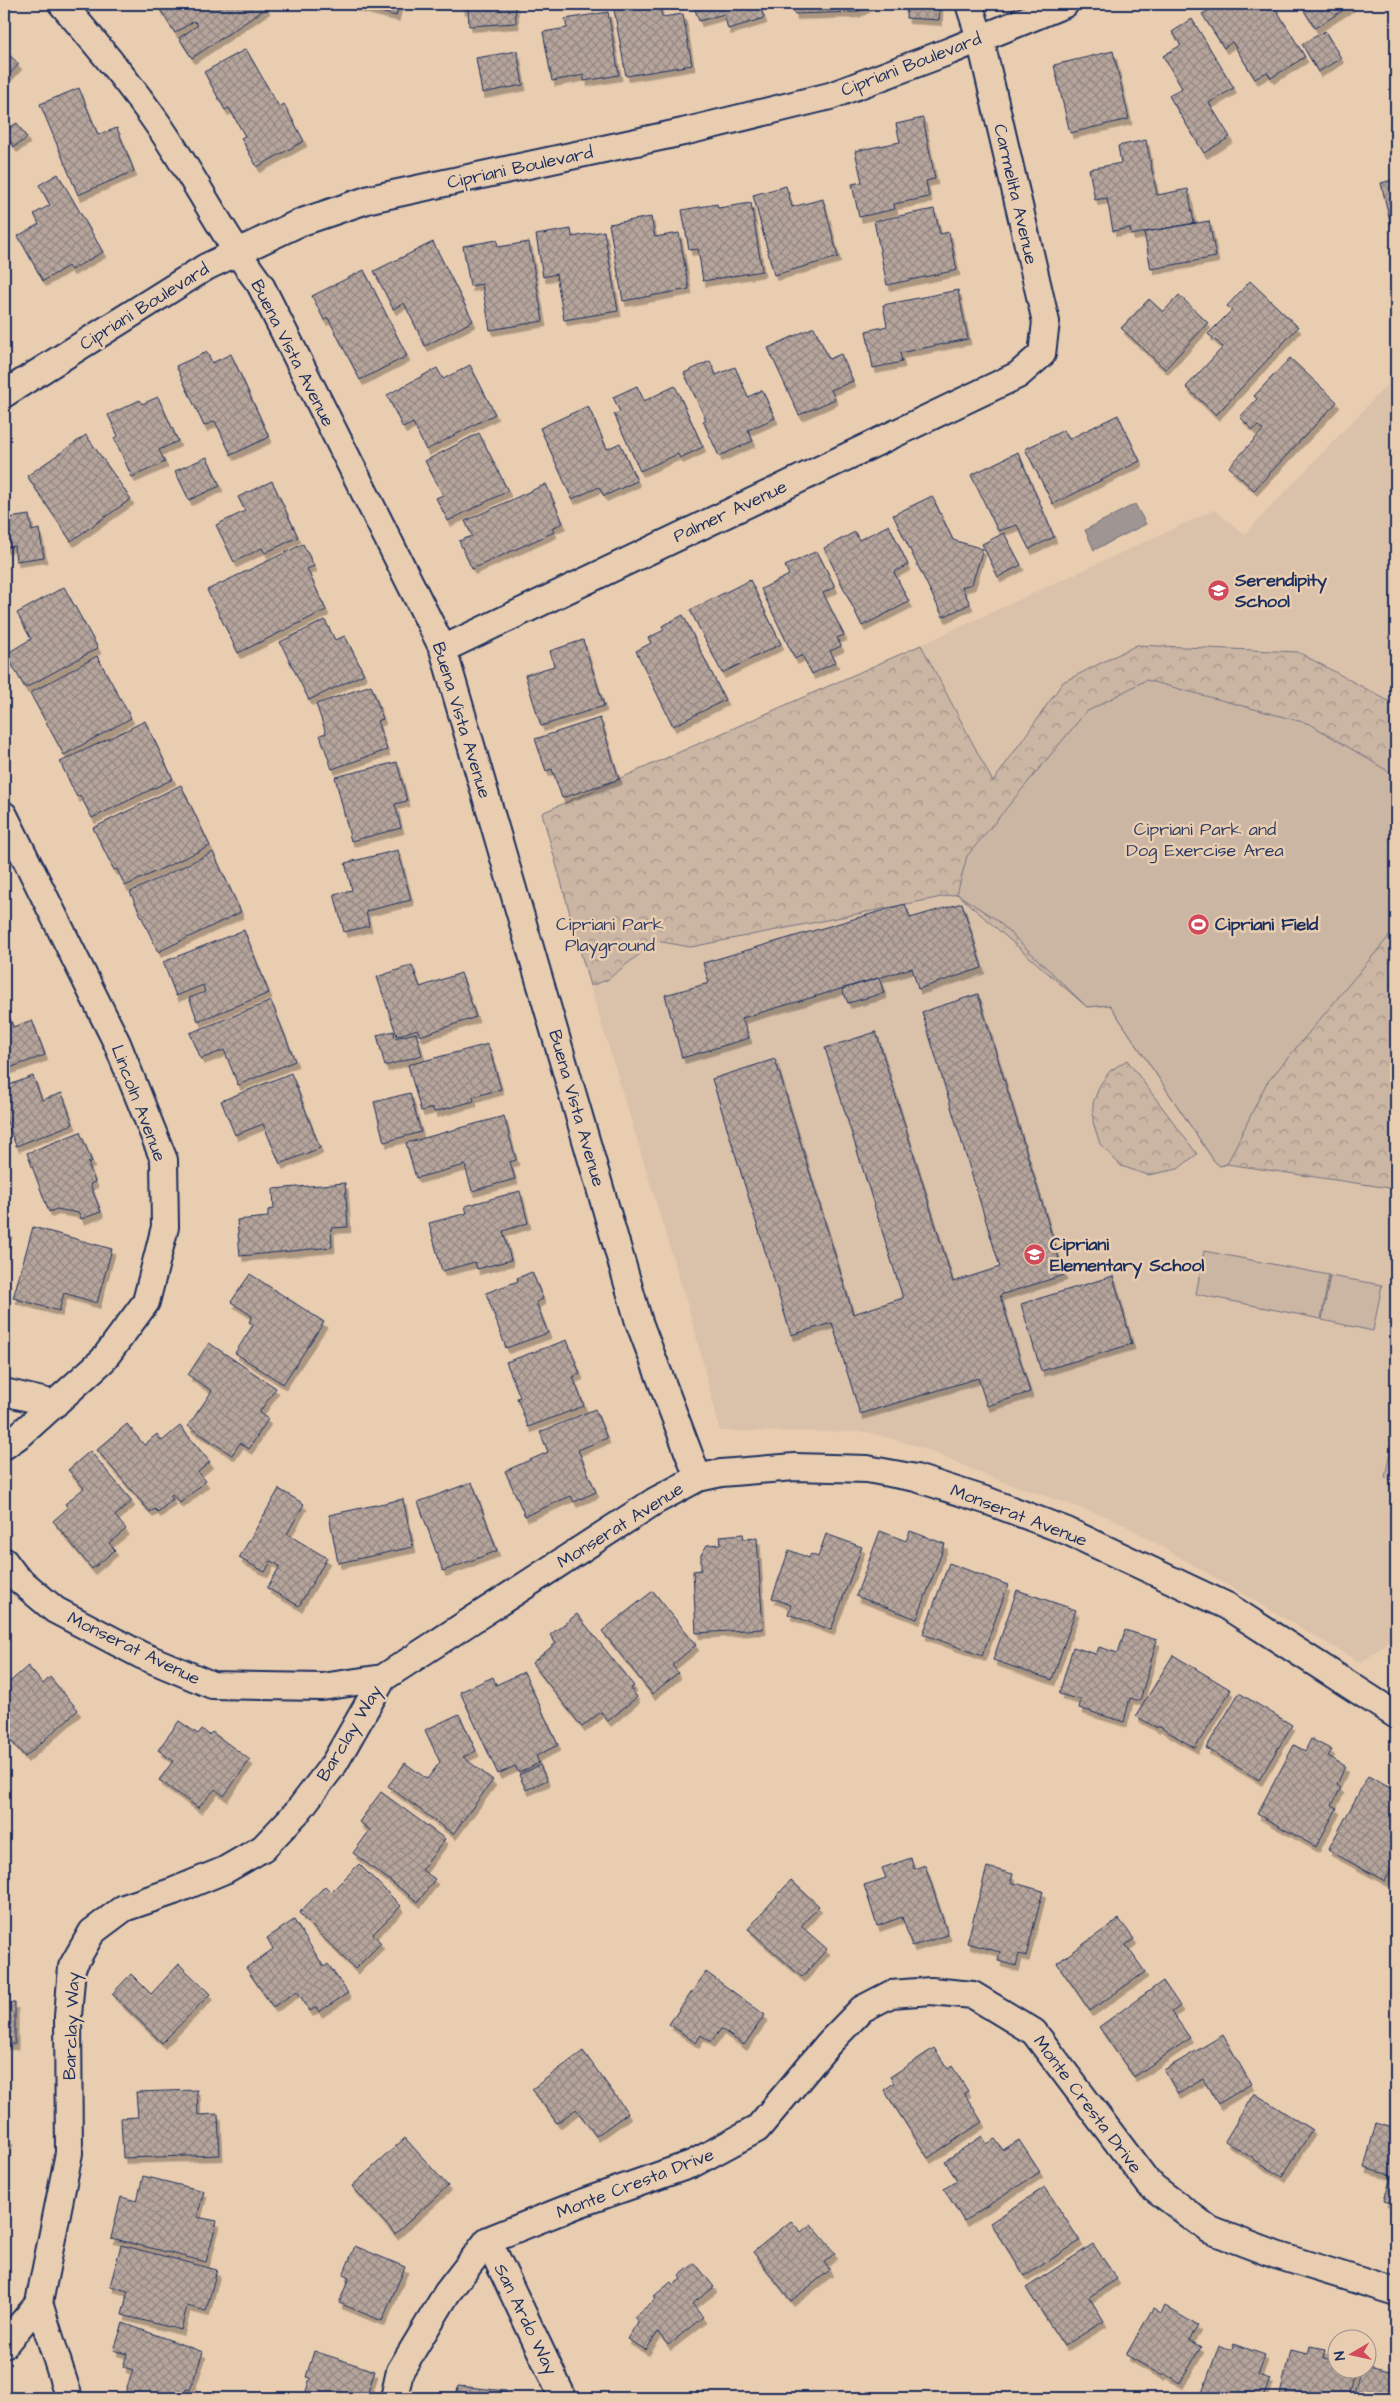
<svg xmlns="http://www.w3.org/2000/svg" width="1400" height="2402" viewBox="0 0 1400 2402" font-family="'Architects Daughter',sans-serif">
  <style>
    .built { fill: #dac1aa }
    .park { fill: url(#park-crowns); stroke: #737281 }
    .pitch { fill: #cbb6a4; stroke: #737281 }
    .water { fill: #9f9592; stroke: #6a6c7d }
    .building { fill: url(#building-cross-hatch); stroke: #1b2f5e; filter: url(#shadow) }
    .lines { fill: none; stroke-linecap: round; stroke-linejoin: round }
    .minor-casing { stroke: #1b2f5e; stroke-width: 30 }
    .minor { stroke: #e9cdb0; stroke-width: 26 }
    .labels { text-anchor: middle; stroke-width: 5; stroke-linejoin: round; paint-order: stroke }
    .street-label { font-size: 18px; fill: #1b2f5e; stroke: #e9cdb0 }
    .poi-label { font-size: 18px; font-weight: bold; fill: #1b2f5e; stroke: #e9cdb0; text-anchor: start }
    .park-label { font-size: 18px; fill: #2d3c65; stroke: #e9cdb0 }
  </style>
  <defs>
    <pattern id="park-crowns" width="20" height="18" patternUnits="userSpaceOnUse" patternTransform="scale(1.25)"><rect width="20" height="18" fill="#cbb6a4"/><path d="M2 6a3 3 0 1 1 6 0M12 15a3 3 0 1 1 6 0" fill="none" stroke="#a49489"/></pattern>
    <pattern id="building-cross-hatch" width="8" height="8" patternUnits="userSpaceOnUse" patternTransform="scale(1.25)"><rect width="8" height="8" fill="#b6a59c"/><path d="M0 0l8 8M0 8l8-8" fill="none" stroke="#938782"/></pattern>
    <filter id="shadow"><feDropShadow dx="3" dy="5.5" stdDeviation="0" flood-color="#0004"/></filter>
  </defs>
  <rect width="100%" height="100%" fill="#e9cdb0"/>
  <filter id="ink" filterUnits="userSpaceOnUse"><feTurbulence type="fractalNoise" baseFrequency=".02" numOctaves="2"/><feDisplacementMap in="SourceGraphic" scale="10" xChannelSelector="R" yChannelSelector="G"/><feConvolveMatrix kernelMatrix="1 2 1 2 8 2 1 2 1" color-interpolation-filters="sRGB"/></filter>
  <g filter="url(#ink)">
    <path class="built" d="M1390,382l6,11v312l-98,-53 -235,30 -70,101 -72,-138 293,-135 31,24z
      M957,894l153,111 104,156 5,5 8,-2 169,25v231l-11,58 11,2v152l-6,8 -29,23 -245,-143 -121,-41 -72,-31 -55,-16 -148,-1 -28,-111 -102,-334 17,-6 49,-39 35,6 191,-44z"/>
    <path class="park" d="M921,645l72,137 70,-100 74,-37 161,7 98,53v484l-169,-25 -7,2 -6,-5 -104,-156 -23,2 -130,-113 -266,53 -35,-6 -49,39 -17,6 -48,-173z
      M1127,1060l70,94 -19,15 -30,6 -27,-9 -21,-22 -7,-22v-19l7,-18 10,-14z
      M1396,1420v60l-11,-2z"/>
    <path class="pitch" d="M1146,680l164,44 86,52v152l-130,156 -39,80 -7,2 -6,-5 -104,-156 -23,2 -90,-87 -40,-26 10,-38 119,-144z
      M1204,1251l125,24 -8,44 -125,-25z
      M1330,1276l52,9 -9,46 -51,-11z"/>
    <path class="water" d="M1135,504l11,20 -52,26 -9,-20z"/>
    <path class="building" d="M159,4h106l2,4 -75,50 -13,-20 19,-13 -4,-4 -19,12 -18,-28z
      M349,4h50l-3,12z
      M462,4h53l1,19 -47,3 -1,-18 -6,1z
      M613,4h46l3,13 21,-3 9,51 -66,11z
      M693,4h66l5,14 -36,11 -4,-15 -25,7z
      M794,4h78l-16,8 -62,2z
      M907,4h33l-1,16 -33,-2z
      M1219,4h54l32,53 -34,21 -4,-6 -12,7 -23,-37 -8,6 -22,-34z
      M1300,4h53l-38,24z
      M608,12l11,63 -35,6v-6l-32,6 -9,-49 24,-4 -2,-9z
      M1192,19l42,69 -25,15 21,34 -26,16 -35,-57 13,-8 -19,-32 18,-11 -9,-13z
      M1325,31l16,27 -23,14 -16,-28z
      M246,49l33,58 5,-3 20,37 -47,26 -16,-29 4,-2 -16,-28 -4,2 -21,-38z
      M4,50l15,14 -15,16z
      M517,51l6,34 -41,8 -6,-35z
      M1113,51l16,68 -59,14 -16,-68z
      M79,88l19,47 19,-7 17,43 -56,24 -38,-91z
      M923,118l12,61 -9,2 3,16 -35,7 1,5 -36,8 -7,-33 10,-2 -7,-31 45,-9 -4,-18z
      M17,123l10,15 -13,9 -10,-16z
      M1146,140l11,55 31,-6 6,34 -63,12 -1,-7 -17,3 -6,-33 -12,2 -6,-31 32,-6 -3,-17z
      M58,174l45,78 -32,18 -3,-4 -25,15 -25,-45 21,-12 -5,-10 16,-9 -11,-20z
      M1396,179v45l-5,1 -10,-42z
      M786,186l6,21 31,-8 15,58 -64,18 -21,-80z
      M751,203l11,68 -59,10 -5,-32 -9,1 -7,-40 35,-6 1,4z
      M934,209l6,25 9,-2 8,38 -70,15 -13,-64z
      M651,217l4,20 24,-4 10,56 -66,12 -14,-77z
      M1209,221l7,36 -65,12 -7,-37z
      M571,229l1,8 32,-6 14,80 -54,9 -8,-46 -13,3 -7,-42z
      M497,240l1,7 31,-5 14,79 -53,9 -8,-46 -12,2 -7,-40z
      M433,242l40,79 -48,25 -21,-43 -11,6 -19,-38z
      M364,270l43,86 -47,24 -32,-62 -4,2 -12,-24z
      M1250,281l48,46 -82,88 -30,-28 37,-40 -15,-13 24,-24 -5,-4z
      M958,290l10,49 -68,14 2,9 -29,6 -7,-37 21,-5 -4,-21z
      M1179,295l29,28 -43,46 -44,-41 28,-29 14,13z
      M814,327l15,32 12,-5 12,27 -22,9 4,9 -36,16 -31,-67z
      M207,352l5,11 19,-9 38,83 -38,18 -16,-34 -11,5 -28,-60z
      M1290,358l47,44 -83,88 -25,-23 34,-37 -5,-4 -5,4 -13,-13 17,-18 -3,-3z
      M710,361l6,14 19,-8 13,30 14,-7 13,28 -27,12 5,11 -34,15 -16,-35 3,-1 -22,-47z
      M470,365l25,49 -69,36 -13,-27 -10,5 -16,-33 50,-27 6,11z
      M637,386l7,15 31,-15 28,61 -23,11 -2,-4 -38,17 -26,-57 6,-2 -7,-15z
      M158,397l20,44 -19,9 6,12 -33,15 -18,-39 4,-2 -10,-21 32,-15 2,4z
      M588,406l19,43 13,-6 17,38 -33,15 -5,-9 -27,12 -32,-71z
      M1118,415l22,46 -87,43 -28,-55 39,-19 5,9z
      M479,433l29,58 -60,30 -12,-23 7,-3 -18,-34z
      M86,435l45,64 -60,42 -44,-65z
      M1018,452l36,85 -25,12 -12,-24 -19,6 -27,-56z
      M207,457l13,29 -31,14 -14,-29z
      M272,481l26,56 -33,16 -3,-5 -28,14 -18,-37 29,-14 -7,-14z
      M546,484l17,39 -11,5 2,4 -82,37 -13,-28 13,-5 -7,-15z
      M4,496l5,22 20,-3 3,16 7,-2 5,28 -28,4 -2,-15 -10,2z
      M932,496l21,44 30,9 -11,35 -10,3 8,17 -27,13 -50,-102z
      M889,525l19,40 -14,7 15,30 -47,24 -38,-78 31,-16 4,8z
      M1004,533l17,32 -23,12 -16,-33z
      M303,544l11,22 -7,3 19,41 -88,43 -31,-63z
      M817,551l18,36 -12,6 21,42 -7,3 4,8 -11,5 6,11 -24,12 -10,-19 -7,4 -34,-70 28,-14 -4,-9z
      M750,580l31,64 -59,29 -32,-63z
      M64,587l34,61 -73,40 -19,-34 25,-15 -14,-26z
      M683,615l42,85 -52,26 -37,-75 15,-8 -3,-5 16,-8 -2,-4z
      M325,620l10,20 10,-4 19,38 -55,26 -29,-58z
      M583,640l21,66 -63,20 -16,-51 29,-9 -4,-15z
      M97,656l34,62 -67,37 -34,-62z
      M371,685l12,34 -6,2 10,29 -55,19 -12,-34 6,-2 -10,-29z
      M600,718l19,61 -57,19 -10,-29 -6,2 -11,-32z
      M145,721l28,58 -81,39 -12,-23 -3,2 -17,-35z
      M397,762l10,39 -12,3 6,24 -50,13 -16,-64z
      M181,785l29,61 -85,40 -8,-17 -3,1 -21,-42z
      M398,850l13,50 -45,11 3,15 -25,6 -10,-38 18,-4 -7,-27z
      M213,852l28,60 -83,40 -28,-60z
      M962,903l20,65 -64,21 -6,-21 -170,50 7,20 -67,20 -17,-63 44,-12 -6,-20 202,-59 5,14z
      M244,930l25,63 -71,28 -9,-23 16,-6 -2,-7 -27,11 -13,-34z
      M412,965l8,22 41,-14 15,44 -56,19 -3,-7 -20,7 -20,-59z
      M879,978l5,15 -36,10 -6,-14z
      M978,994l86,281 -64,20 30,97 -43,14 -9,-28 -118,36 -28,-91 -41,12 -79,-256 63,-20 78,255 50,-16 -78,-250 51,-16 77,250 47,-15 -78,-255z
      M271,1001l24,60 -57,24 -14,-35 -23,9 -11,-26z
      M6,1009l7,18 19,-7 13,35 -41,15v-60z
      M394,1031l1,7 21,-5 6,22 -37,11 -8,-31z
      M488,1044l13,45 -28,8 1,4 -40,11 -1,-4 -12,3 -13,-46z
      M291,1073l29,75 -40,16 -17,-40 -28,11 -14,-34z
      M33,1076l9,24 20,-7 11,31 -57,22 -12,-32v-27z
      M410,1093l11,39 -37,10 -10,-40z
      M504,1116l12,44 -6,2 5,17 -43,12 -7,-26 -49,13 -10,-35z
      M80,1132l12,30 -4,1 7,19 -5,2 11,28 -20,7 -2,-6 -23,-4 -7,3 -22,-59z
      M345,1183l3,44 -17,1 1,19 -92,9 -3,-36 31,-3v-7l6,-1 -1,-20z
      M520,1191l8,32 -25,8 8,29 -34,9 -2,-7 -33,9 -13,-48 38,-10 -2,-7z
      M33,1227l79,22 -15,54 -33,-10 -5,18 -46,-13z
      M4,1230l5,1 -5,27z
      M532,1272l11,27 -7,3 12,31 -42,15 -20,-55 32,-12 -1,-3z
      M250,1274l74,48 -41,62 -48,-31 18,-28 -4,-3 3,-6 -21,-14z
      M1113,1276l19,68 -91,27 -20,-67z
      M567,1340l13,34 -7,3 11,29 -56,21 -11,-29 3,-1 -14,-35z
      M209,1343l67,45 -17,25 9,6 -19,30 -9,-6 -8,12 -44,-29 24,-35 -24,-16z
      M595,1409l12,29 -29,12 18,42 -22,10 -3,-6 -46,20 -20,-45 43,-19 -8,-20z
      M127,1424l17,21 13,-11 5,7 18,-15 30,36 -12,10 8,9 -26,22 -8,-9 -2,2 3,3 -15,13 -3,-3 -5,3 -53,-62z
      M90,1451l42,50 -17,15 11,13 -17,14 6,7 -23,19 -39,-48 15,-13 -3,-4 19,-16 -16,-18z
      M472,1482l25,69 -54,20 -25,-69z
      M279,1489l25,15 -17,30 40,24 -28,48 -32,-18 13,-22 -9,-5 -6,11 -26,-14z
      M403,1499l10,48 -75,16 -9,-48z
      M880,1531l26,10 4,-10 35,13 -28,75 -61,-23z
      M743,1534l1,5 13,-1 6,91 -67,4 -3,-62 8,-1v-15l6,-10 14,-1 -1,-8z
      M826,1534l36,13 -31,83 -43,-16 3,-9 -19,-7 17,-48 20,8 2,-4 7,3z
      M949,1563l59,22 -26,71 -59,-22z
      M1017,1590l59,20 -24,70 -59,-20z
      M653,1591l43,54 -24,20 6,8 -26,21 -50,-63z
      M577,1614l57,72 -3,2 6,9 -29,24 -7,-9 -19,15 -50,-64 24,-20 -6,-8z
      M1125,1630l32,10 -17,61 -10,-3 -6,24 -45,-14 2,-8 -22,-6 14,-47 23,7 3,-7 19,6z
      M1173,1655l58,35 -36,58 -37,-22 -1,2 -21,-12z
      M28,1666l15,18 7,-7 28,33 -53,47 -21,-25v-45z
      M524,1672l34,73 -22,11 3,7 -20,10 -4,-7 -17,8 -38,-82 33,-15 3,8z
      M1239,1693l53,32 -33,55 -53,-32z
      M459,1714l17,37 -13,6 30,23 -40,54 -65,-48 17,-23 22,16 13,-17 -15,-32z
      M179,1721l19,13 4,-5 7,6 3,-3 38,28 -26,36 -9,-7 -17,19 -39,-28 14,-19 -15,-11z
      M1311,1739l21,11 -4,6 17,10 -8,19 4,3 -9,17 5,3 -21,39 -59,-33 37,-69 11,6z
      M540,1765l7,15 -21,10 -7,-15z
      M1368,1776l26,14 2,-4v75l-11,20 -57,-31z
      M381,1792l64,47 -23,31 13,9 -17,23 -65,-49 17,-23 -11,-8z
      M911,1858l3,11 11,-4 23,70 -36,11 -10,-29 -25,9 -13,-41 22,-7 -4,-10z
      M359,1864l42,42 -28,28 8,9 -26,26 -56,-56 26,-27 6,6z
      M987,1867l26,7 -2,8 32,9 -17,65 -7,-2 -3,12 -18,-5 2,-9 -33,-9z
      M791,1880l28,26 -18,20 26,23 -25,28 -54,-48z
      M1119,1919l15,20 -8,6 19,27 -55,39 -33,-48z
      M294,1920l30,47 4,-3 20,29 -29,19 -3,-5 -6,4 -13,-20 -24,16 -27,-39 27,-19 -6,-11z
      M179,1964l31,30 -48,49 -50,-49 19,-20 20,20z
      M706,1972l59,43 -21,30 -23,-16 -10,13 -10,-7 -5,8 -27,-19z
      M4,1976h3v27h8v41h-11z
      M1163,1981l17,25 -8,6 18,26 -56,39 -35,-50z
      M1223,2035l28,49 -33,20 -15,-25 -25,15 -14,-24z
      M934,2048l14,21 4,-3 16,25 -4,2 18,29 -54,36 -44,-68 10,-7 -4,-6z
      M583,2051l45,62 -32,23 -20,-27 -19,14 -25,-34z
      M197,2090l1,25 20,-1 2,41 -97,3 -2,-40 17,-1 -2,-25z
      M1254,2093l58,37 -30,47 -57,-36z
      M1376,2123l20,6v75l-12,-3 7,-26 -27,-7z
      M4,2136l6,2 -6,27z
      M982,2136l5,8 8,-5 8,11 16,-10 21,32 -76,49 -20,-32 13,-9 -12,-19z
      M405,2138l43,48 -53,48 -43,-48z
      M143,2176l61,15 -7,26 20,4 -11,41 -95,-24 10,-41 16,4z
      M1045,2187l35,54 -55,35 -35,-53z
      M791,2221l10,11 10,-8 24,29 -11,9 6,8 -39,31 -38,-49z
      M1093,2244l24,35 -28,18 15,24 -40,25 -38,-58z
      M121,2245l96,25 -11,41 -19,-5 -6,24 -59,-15 6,-24 -18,-5z
      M355,2246l50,21 -23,54 -43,-18 10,-25 -6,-3z
      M695,2263l19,24 -22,17 11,13 -35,28 -10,-13 -12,18 -19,-11 11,-17 -4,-5 22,-18 -2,-3 17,-14 2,3 8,-6 -2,-3z
      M1165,2306l33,20 -9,14 12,7 -21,36 -17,-10 -2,2 -35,-20 27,-47 8,5z
      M123,2323l80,29 -13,38 -4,-1 -3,9h-55l-2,-8 7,-20 -10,-3 4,-13 -13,-4z
      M1234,2344l31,11 -7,20 12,4 -7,19h-55l-7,-2 18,-51 12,5z
      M1310,2346l16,3 -2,9 14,3v9h16l-6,28h-55l-13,-3 10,-45 18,4z
      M314,2351l61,20 -9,27h-62l6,-20 -4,-1z
      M1393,2361l3,1v36h-43l7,-28h8v-3l23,5z
      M458,2386l48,5v7h-50z"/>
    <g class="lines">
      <defs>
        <path id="minor" d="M62,4c33,38 66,77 95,119 37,53 64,110 103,161l183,365 196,673 59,156
          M4,394l202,-127 93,-44 71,-24 313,-67 147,-36 120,-45 115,-47
          M443,649l575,-274 24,-21 4,-32 -66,-284 -11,-34
          M4,815l113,228 47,117 1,67 -19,75 -43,58 -82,74 -17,12
          M4,1392l51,12
          M4,1561l12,16 39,33 86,45 71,30 110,2 61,-9 272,-177 43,-23 23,-5 74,-6 72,2 49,9 72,23 79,30 160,75 169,109
          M488,2240l75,158
          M4,2345l35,-42
          M69,2398l-30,-95 30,-150 -1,-137 4,-49 20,-35 32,-24 50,-17 51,-21 38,-22 35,-37 36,-47 49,-86
          M394,2398l6,-27 47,-78 41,-53 93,-37 111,-39 65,-35 72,-86 33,-34 29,-15 40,-3 42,4 61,37 115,152 61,46 66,25 120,37"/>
      </defs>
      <use href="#minor" class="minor-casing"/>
      <use href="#minor" class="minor"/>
    </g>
  </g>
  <defs>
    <symbol id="school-disc" viewBox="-11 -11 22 22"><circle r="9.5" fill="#d1495b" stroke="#e9cdb0"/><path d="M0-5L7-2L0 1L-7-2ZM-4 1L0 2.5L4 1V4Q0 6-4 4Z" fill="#fff"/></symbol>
    <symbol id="stadium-disc" viewBox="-11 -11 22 22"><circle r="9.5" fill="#d1495b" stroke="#e9cdb0"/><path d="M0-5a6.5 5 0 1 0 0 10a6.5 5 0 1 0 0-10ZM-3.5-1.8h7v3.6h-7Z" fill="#fff"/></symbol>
  </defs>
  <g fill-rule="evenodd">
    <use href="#school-disc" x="1206" y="578" width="25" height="25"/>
    <use href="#stadium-disc" x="1186" y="912" width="25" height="25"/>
    <use href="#school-disc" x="1022" y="1242" width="25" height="25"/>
  </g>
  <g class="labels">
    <g class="street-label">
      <text transform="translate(911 64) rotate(-21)" y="6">Cipriani Boulevard</text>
      <text transform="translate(520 167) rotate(-12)" y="6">Cipriani Boulevard</text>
      <text transform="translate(1016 194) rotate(77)" y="6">Carmelita Avenue</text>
      <text transform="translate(144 306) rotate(-32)" y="6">Cipriani Boulevard</text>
      <text transform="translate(293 353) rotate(63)" y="6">Buena Vista Avenue</text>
      <text transform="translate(730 511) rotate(-25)" y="6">Palmer Avenue</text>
      <text transform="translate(462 720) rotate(73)" y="6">Buena Vista Avenue</text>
      <text transform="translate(139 1103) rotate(69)" y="6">Lincoln Avenue</text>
      <text transform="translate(577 1108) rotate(74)" y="6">Buena Vista Avenue</text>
      <text transform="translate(1019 1515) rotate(21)" y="6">Monserat Avenue</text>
      <text transform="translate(620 1525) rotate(-32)" y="6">Monserat Avenue</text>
      <text transform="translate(134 1648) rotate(26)" y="6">Monserat Avenue</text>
      <text transform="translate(349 1733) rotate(-59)" y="6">Barclay Way</text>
      <text transform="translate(71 2026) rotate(-88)" y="6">Barclay Way</text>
      <text transform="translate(1088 2104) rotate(53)" y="6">Monte Cresta Drive</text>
      <text transform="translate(635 2183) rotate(-21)" y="6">Monte Cresta Drive</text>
      <text transform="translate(526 2319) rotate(64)" y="6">San Ardo Way</text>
    </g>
    <g class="poi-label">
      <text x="1235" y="586">Serendipity<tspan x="1235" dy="21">School</tspan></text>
      <text x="1215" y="930">Cipriani Field</text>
      <text x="1050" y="1250">Cipriani<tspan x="1050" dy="21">Elementary School</tspan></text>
    </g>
    <g class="park-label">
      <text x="1205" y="835">Cipriani Park and<tspan x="1205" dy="21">Dog Exercise Area</tspan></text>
      <text x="610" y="930">Cipriani Park<tspan x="610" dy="21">Playground</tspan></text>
    </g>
  </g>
  <rect width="1400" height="2402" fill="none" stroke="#e9cdb0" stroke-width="20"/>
  <rect x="10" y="10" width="1380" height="2382" fill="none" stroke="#1b2f5e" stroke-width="2" filter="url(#ink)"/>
  <g transform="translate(1352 2354) rotate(261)"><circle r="24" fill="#e9cdb0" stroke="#978e8f"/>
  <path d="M0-4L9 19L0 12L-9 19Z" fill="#d1495b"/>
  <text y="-8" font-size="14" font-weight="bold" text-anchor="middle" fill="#1b2f5e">N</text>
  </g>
</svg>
